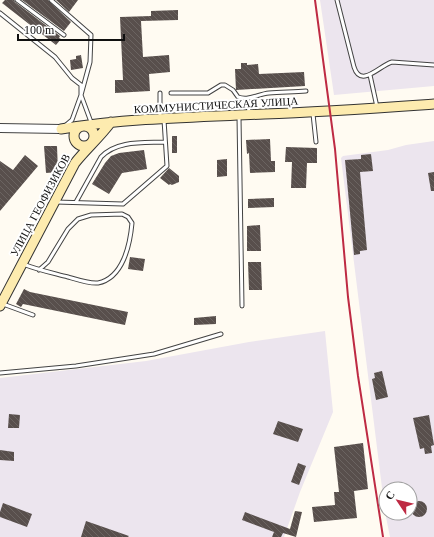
<svg xmlns="http://www.w3.org/2000/svg" width="434" height="537" viewBox="0 0 434 537" font-family="'Times New Roman',serif">
  <style>
    .industrial { fill: #ece5ee; fill-rule: evenodd }
    .building { fill: url(#building-back-hatch) }
    .lines { fill: none; stroke-linecap: round; stroke-linejoin: round }
    .service-casing { stroke: #434343; stroke-width: 5 }
    .tertiary-casing { stroke: #434343; stroke-width: 10 }
    .secondary-casing { stroke: #323232; stroke-width: 11 }
    .service { stroke: #fff; stroke-width: 3 }
    .tertiary { stroke: #fff; stroke-width: 8 }
    .secondary { stroke: #fdebaf; stroke-width: 9 }
    .rail { stroke: #be2a43; stroke-width: 2 }
    .labels { text-anchor: middle; stroke-width: 4; stroke-linejoin: round; paint-order: stroke }
    .street-label { font-size: 11px; fill: #101010; stroke: #fff }
  </style>
  <defs>
    <pattern id="building-back-hatch" width="6" height="6" patternUnits="userSpaceOnUse"><rect width="6" height="6" fill="#584f4c"/><path d="M-1 5l2 2M0 0l6 6M5-1l2 2" fill="none" stroke="#6b6461"/></pattern>
  </defs>
  <rect width="100%" height="100%" fill="#fffbf2"/>
  <path class="industrial" d="M320,0h114v86l-100,9z
    M434,141v396h-44l-5,-25 -44,-354 2,-2 45,-6 18,-5zM386,489h24v24h-24z
    M325,331l8,81 -33,80 -16,45h-284v-159l146,-17 103,-19z"/>
  <path class="building" d="M5,0h9l1,2 45,34 -1,2 2,1 -5,6 -54,-42z
    M22,0h26l23,22 -7,9z
    M56,0h22l-9,12z
    M178,10v10l-37,1 2,36 26,-2 1,17 -21,2 1,17 -35,2v-13h8l-3,-63 31,-1v-5z
    M81,55l2,13 -12,2 -1,-10 6,-1v-3z
    M241,63h6v2l11,-1 1,10 45,-2 1,14 -69,4 -1,-21h6z
    M172,136h5v17h-5z
    M270,139l1,22h4v11l-25,1 -1,-20 -2,1 -1,-14z
    M44,146h13l1,26 -12,1z
    M286,147l31,1v15h-10l-1,25h-15l1,-26h-7z
    M144,150l3,19 -25,4 -13,21 -17,-10 13,-21 6,-7 8,-3z
    M371,154l2,17 -13,1 7,78 -7,1v3l-6,1 -9,-95 16,-1v-4z
    M25,155l13,11 -38,45v-50l13,9z
    M227,159v17l-10,1v-17z
    M169,168l10,8v6l-7,3 -2,-1 -1,1 -9,-7z
    M434,172v19h-3l-3,-18z
    M274,198v9l-26,1v-9z
    M260,225l1,26h-14v-25z
    M130,257l15,2 -2,12 -15,-2z
    M248,262h13l1,28h-13z
    M24,289l6,3 98,20 -3,13 -102,-21 -2,3 -5,-3z
    M216,316v8l-22,1v-7z
    M382,371l6,26 -12,3 -4,-21 3,-1 -1,-5z
    M9,414l11,1 -1,13h-11z
    M429,415l5,30 -3,1 1,7 -7,1 -1,-6 -4,1 -7,-31z
    M278,421l25,8 -5,13 -25,-8z
    M363,443l5,46 -14,2 3,27 -43,4 -2,-15 23,-2 -1,-13h5l-5,-45z
    M0,450l14,2v9l-14,-1z
    M298,463l8,3 -7,19 -8,-3z
    M411 509a8 8 0 1 1 16 0a8 8 0 1 1-16 0Z
    M3,503l29,11 -5,13 -27,-10v-5z
    M295,511l7,1 -6,25 -13,-4 -2,4h-9l2,-5 -32,-12 3,-8 45,17z
    M86,521l43,15 -1,1h-47z"/>
  <g class="lines">
    <defs>
      <path id="service" d="M17,0l47,35
        M51,0l40,35 -1,27 -9,33 -9,25 -7,6
        M337,0l17,67c7,22 26,-2 38,-5l42,3
        M0,13l55,44 17,21 9,7v10l10,27
        M370,75l7,32
        M160,93v24
        M171,93h37l13,-8h4l8,5 5,7c11,4 20,-3 31,-4 12,-1 25,-1 37,-2
        M248,98l1,16
        M313,114l3,28
        M239,117l3,189
        M56,202l67,2 44,-38 -3,-46
        M76,202l25,-45c16,-17 43,-14 64,-15
        M23,264c15,6 30,9 45,13 7,2 22,7 30,6 25,-5 32,-38 34,-60l-4,-6 -6,-3 -31,1 -13,4 -10,10 -20,33 -9,8
        M3,304l30,11
        M0,373l76,-7 78,-12 67,-20"/>
      <path id="tertiary" d="M0,128l61,1"/>
      <path id="secondary" d="M74 136a10 10 0 1 1 20 0a10 10 0 1 1-20 0Z
        M61,129c67,-11 135,-12 203,-15 57,-2 113,-6 170,-10
        M0,306l75,-143c11,-14 25,-26 36,-41"/>
    </defs>
    <use href="#service" class="service-casing"/>
    <use href="#tertiary" class="tertiary-casing"/>
    <use href="#secondary" class="secondary-casing"/>
    <use href="#service" class="service"/>
    <use href="#tertiary" class="tertiary"/>
    <use href="#secondary" class="secondary"/>
    <path class="rail" d="M315,0l20,149 13,148 10,79 25,161"/>
  </g>
  <g class="labels">
    <g class="street-label">
      <text transform="translate(216 105) rotate(-3)" y="4">КОММУНИСТИЧЕСКАЯ УЛИЦА</text>
      <text transform="translate(40 205) rotate(-62)" y="4">УЛИЦА ГЕОФИЗИКОВ</text>
    </g>
  </g>
  <g transform="translate(398 501) rotate(305)"><circle r="19" fill="#ffffff" stroke="#9f9f9f"/>
  <path d="M0-3L7 15L0 10L-7 15Z" fill="#be2a43"/>
  <text y="-6" font-size="11" font-weight="bold" text-anchor="middle" fill="#101010">С</text>
  </g>
  <path d="M18 34v6h106v-6" fill="none" stroke="#101010" stroke-width="2"/>
  <text x="24" y="34" font-size="12" fill="#101010" stroke="#ffffff" stroke-width="3" paint-order="stroke">100 m</text>
</svg>
